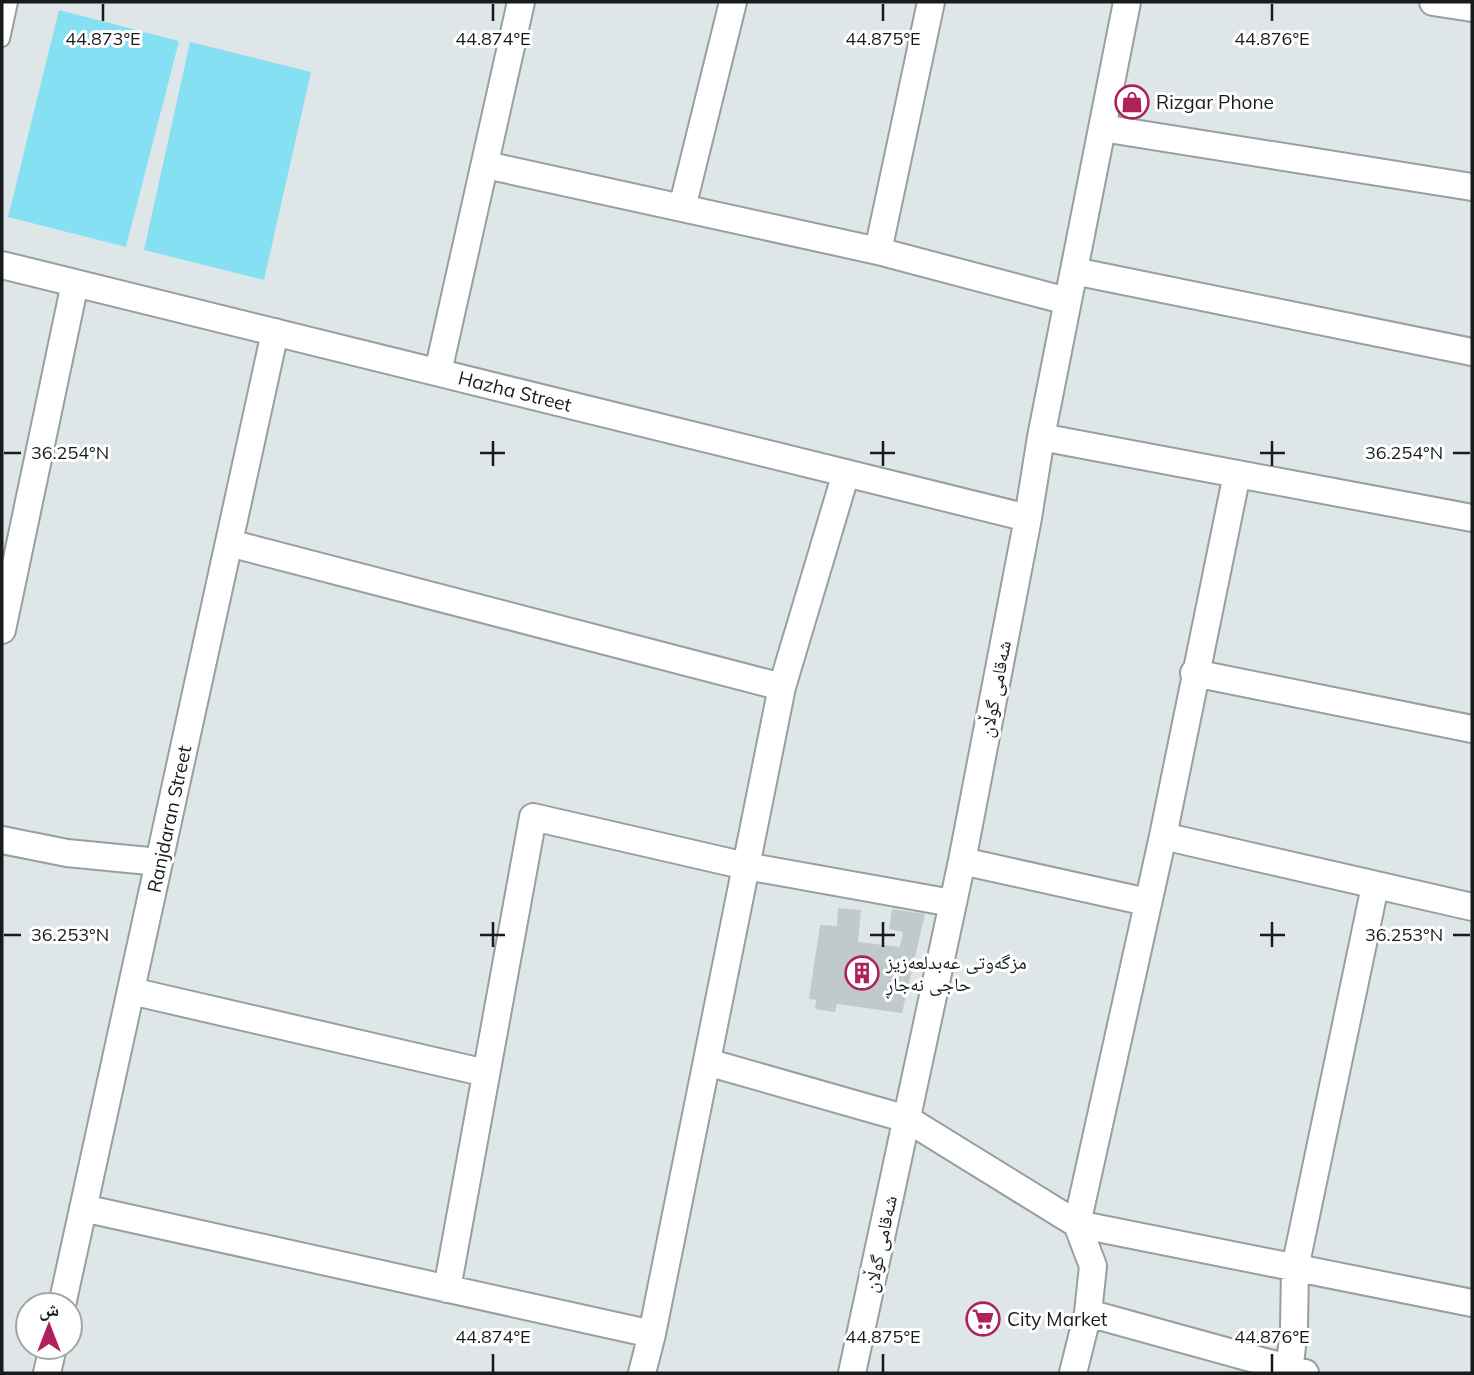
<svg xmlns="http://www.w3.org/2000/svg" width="1474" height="1375" viewBox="0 0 1474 1375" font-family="Mulish,'Noto Naskh Arabic',sans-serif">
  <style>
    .green { fill: #86e0f3 }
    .building { fill: #c0c9cb }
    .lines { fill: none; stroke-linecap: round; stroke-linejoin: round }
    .lane-casing { stroke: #979fa1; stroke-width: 18 }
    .street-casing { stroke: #979fa1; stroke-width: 30 }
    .lane { stroke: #fff; stroke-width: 14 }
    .street { stroke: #fff; stroke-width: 26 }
    .ticks { fill: none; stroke: #181b1c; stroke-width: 2.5 }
    .labels { text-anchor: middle; stroke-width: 6; stroke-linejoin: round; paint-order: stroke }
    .poi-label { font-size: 19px; fill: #181b1c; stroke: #fff; text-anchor: start }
    .street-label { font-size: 19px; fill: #181b1c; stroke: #fff }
    .ticks-label { font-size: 18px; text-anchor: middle; fill: #181b1c; stroke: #fff; stroke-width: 6; stroke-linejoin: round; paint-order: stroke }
  </style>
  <rect width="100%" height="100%" fill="#dee6e8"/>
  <path class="green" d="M59,10l120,31 -53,206 -118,-30z
    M190,42l121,30 -47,208 -120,-30z"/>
  <path class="building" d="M838,908l23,2 -3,32 42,5 3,-15 -14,-3 3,-20 33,5 -23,99 -65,-9 -2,8 -20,-3 1,-9 -7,-1 11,-74 17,1z"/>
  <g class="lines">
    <defs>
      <path id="lane" d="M2,39l8,-37"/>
      <path id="street" d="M1433,2l39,6
        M1102,128l370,59
        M486,165l392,86 189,50
        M682,208l51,-206
        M878,251l53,-249
        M2,265l1026,253
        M1074,271l398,81
        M438,372l83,-370
        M1041,437l431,81
        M229,543l553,144
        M2,630l73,-347
        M1194,673l278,56
        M1163,836l309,71
        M2,840l65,13 92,9
        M962,861l185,41
        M131,991l355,82
        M707,1062l200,57 170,105 395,79
        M83,1208l569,126
        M447,1289l86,-472 213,49 206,37
        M62,1305l213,-973
        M1088,1313l217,60
        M47,1373l6,-26
        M642,1373l10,-39 130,-647 64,-214
        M852,1373l110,-512 66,-343 13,-81 86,-435
        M1073,1373l15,-60 5,-47 -16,-42 86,-388 74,-362
        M1289,1373l5,-45 1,-60 80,-382"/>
    </defs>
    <use href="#lane" class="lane-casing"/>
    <use href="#street" class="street-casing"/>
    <use href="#lane" class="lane"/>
    <use href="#street" class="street"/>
  </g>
  <path class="ticks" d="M103,4v17M493,4v17M883,4v17M1272,4v17M493,441v25M883,441v25M1272,441v25M4,453h17M480,453h25M870,453h25M1260,453h25M1453,453h17M493,922v25M883,922v25M1272,922v25M4,935h17M480,935h25M870,935h25M1260,935h25M1453,935h17M493,1354v18M883,1354v18M1272,1354v18"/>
  <defs>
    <symbol id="shop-ring" viewBox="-11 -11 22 22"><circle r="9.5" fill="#fff" stroke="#af215a" stroke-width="1.5"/><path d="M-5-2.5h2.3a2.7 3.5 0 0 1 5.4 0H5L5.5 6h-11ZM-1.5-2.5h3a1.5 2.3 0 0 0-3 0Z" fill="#af215a"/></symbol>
    <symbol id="building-ring" viewBox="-11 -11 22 22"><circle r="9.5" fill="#fff" stroke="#af215a" stroke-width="1.5"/><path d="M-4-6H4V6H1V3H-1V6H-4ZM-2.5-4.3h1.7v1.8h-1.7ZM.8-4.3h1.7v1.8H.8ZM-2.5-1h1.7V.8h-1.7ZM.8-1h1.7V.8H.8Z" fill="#af215a"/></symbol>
    <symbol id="supermarket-ring" viewBox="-11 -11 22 22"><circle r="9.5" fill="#fff" stroke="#af215a" stroke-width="1.5"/><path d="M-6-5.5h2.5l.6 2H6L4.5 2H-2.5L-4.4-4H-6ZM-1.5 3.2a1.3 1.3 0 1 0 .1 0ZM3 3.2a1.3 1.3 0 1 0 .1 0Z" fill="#af215a"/></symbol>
  </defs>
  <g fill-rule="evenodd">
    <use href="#shop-ring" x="1113" y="83" width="38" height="38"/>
    <use href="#building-ring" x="843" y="954" width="38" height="38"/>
    <use href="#supermarket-ring" x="964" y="1300" width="38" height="38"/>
  </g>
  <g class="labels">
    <g class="poi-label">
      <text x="1156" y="109">Rizgar Phone</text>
      <text x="886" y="969">مزگەوتی عەبدلعەزیز<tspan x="886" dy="22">حاجی نەجاڕ</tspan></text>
      <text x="1007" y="1326">City Market</text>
    </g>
    <g class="street-label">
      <text transform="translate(515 391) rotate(14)" y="7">Hazha Street</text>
      <text transform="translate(995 689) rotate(-79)" y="7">شەقامی گوڵان</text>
      <text transform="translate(169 819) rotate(-78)" y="7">Ranjdaran Street</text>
      <text transform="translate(880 1244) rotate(-78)" y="7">شەقامی گوڵان</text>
    </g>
  </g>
  <g class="ticks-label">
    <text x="103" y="45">44.873°E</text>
    <text x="493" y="45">44.874°E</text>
    <text x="883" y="45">44.875°E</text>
    <text x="1272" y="45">44.876°E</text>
    <text x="70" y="459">36.254°N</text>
    <text x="1404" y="459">36.254°N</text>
    <text x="70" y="941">36.253°N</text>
    <text x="1404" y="941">36.253°N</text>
    <text x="493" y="1343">44.874°E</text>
    <text x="883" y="1343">44.875°E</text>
    <text x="1272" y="1343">44.876°E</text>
  </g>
  <rect width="1474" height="1375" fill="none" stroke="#181b1c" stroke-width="7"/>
  <g transform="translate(49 1326)"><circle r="33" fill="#ffffff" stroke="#a3a4a4" stroke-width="2"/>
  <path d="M0-5L12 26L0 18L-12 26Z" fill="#af215a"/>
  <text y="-10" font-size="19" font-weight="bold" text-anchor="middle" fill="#181b1c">ش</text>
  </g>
</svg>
